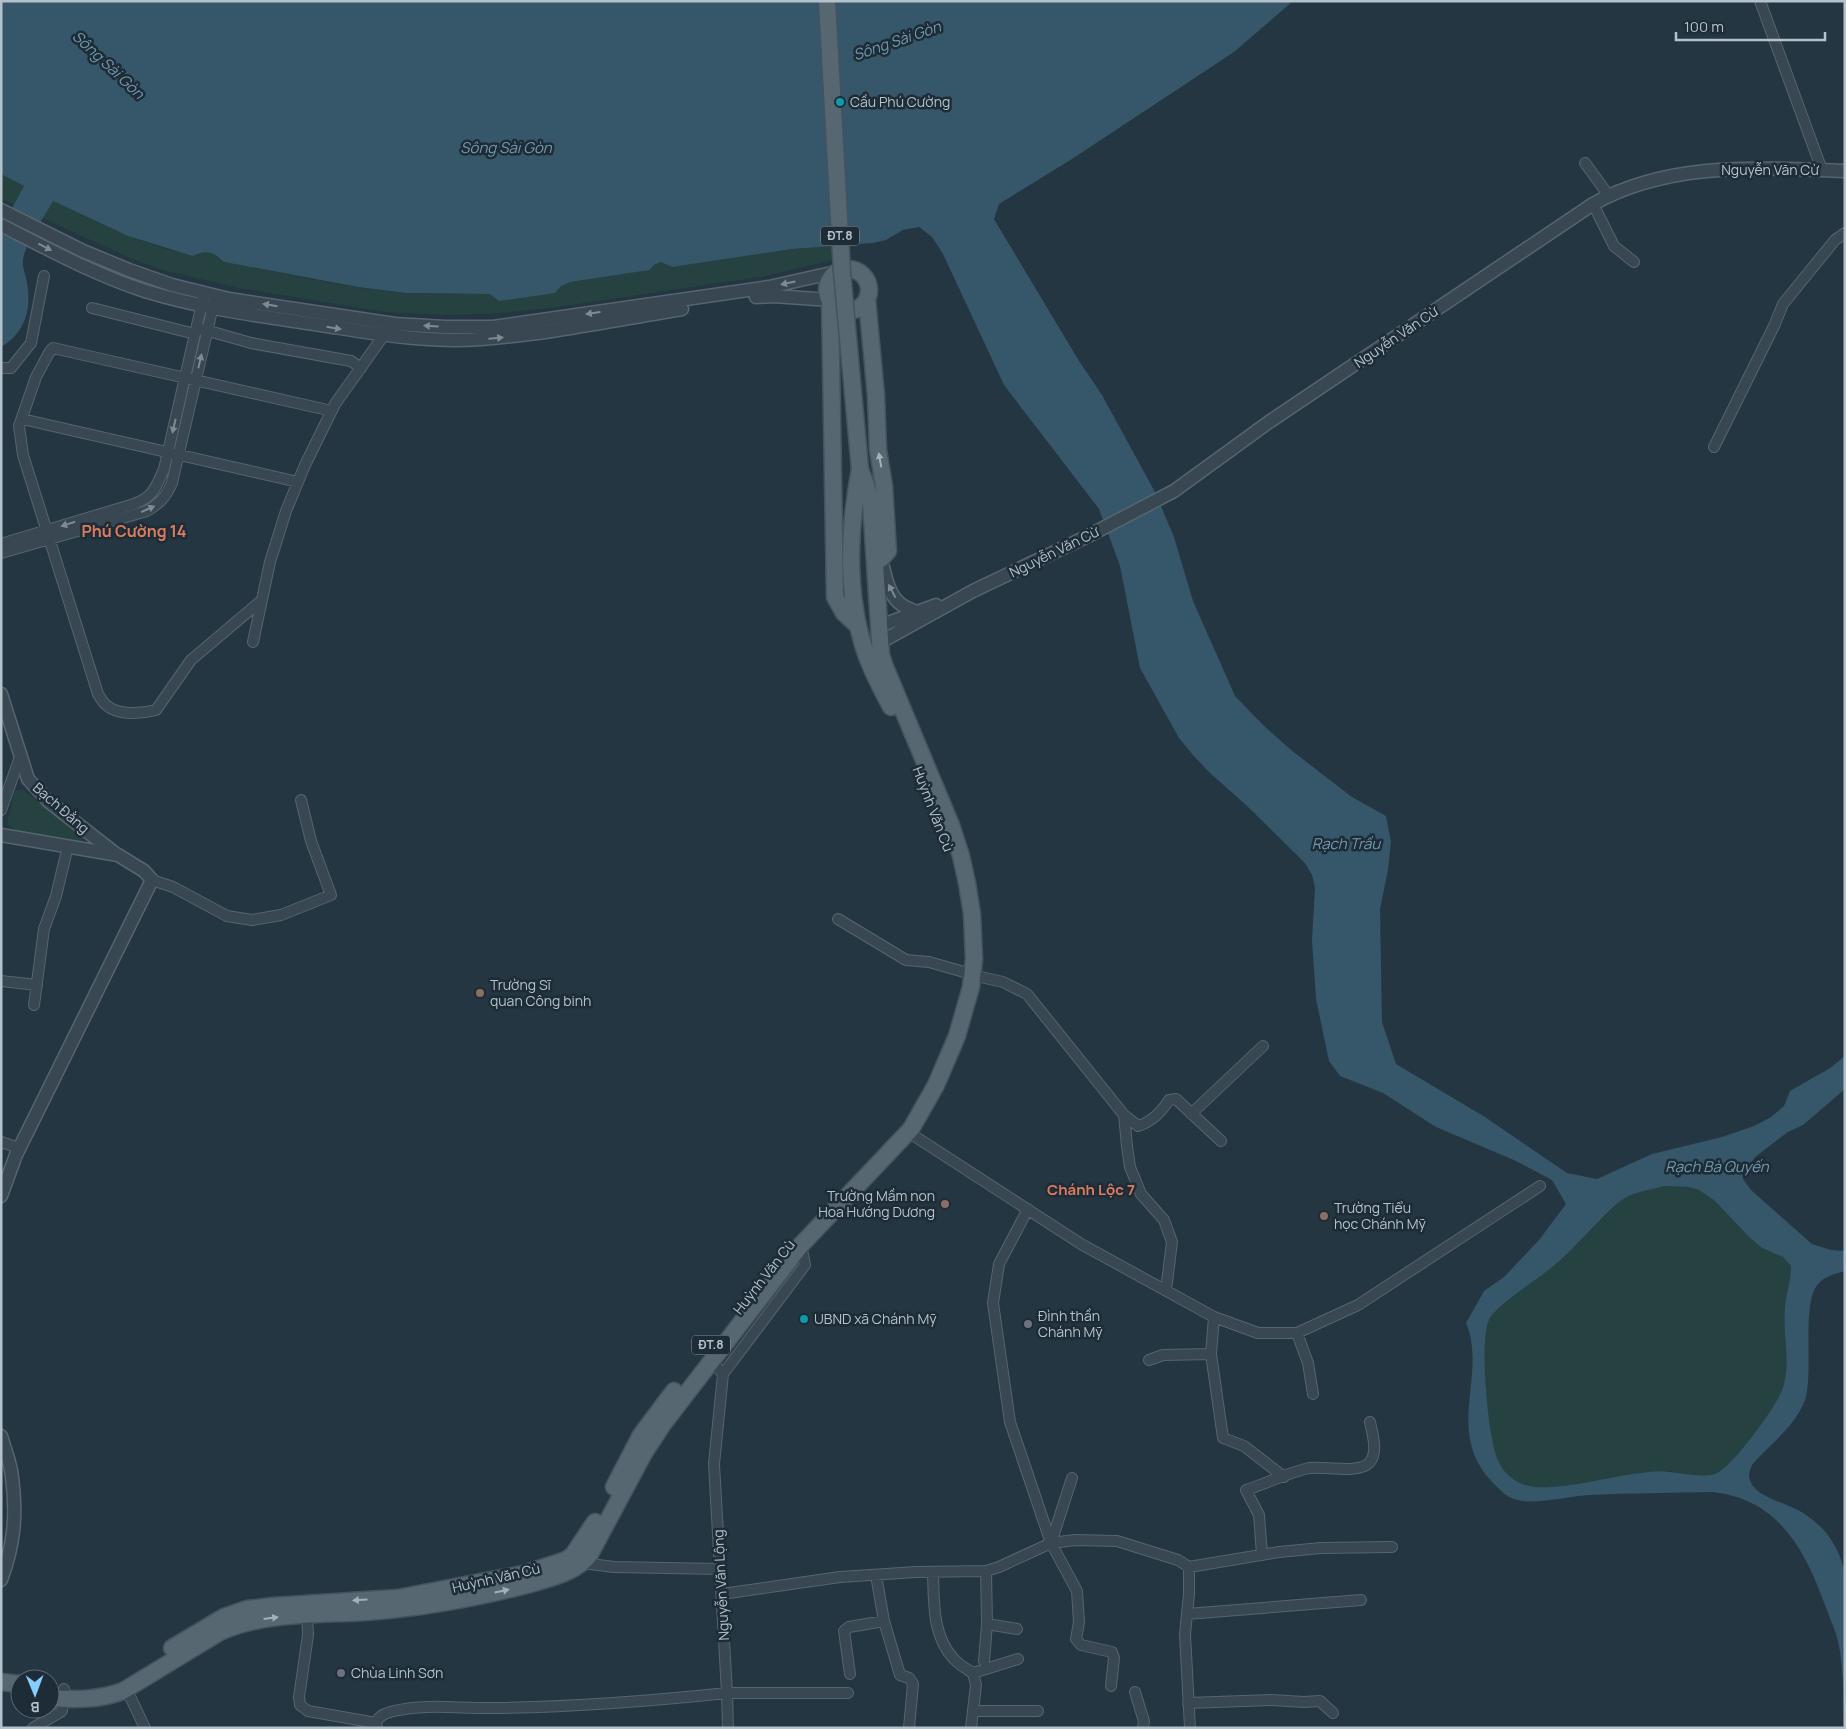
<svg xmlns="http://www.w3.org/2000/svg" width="1846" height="1729" viewBox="0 0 1846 1729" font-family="Manrope,sans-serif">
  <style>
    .green { fill: #254240 }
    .water { fill: #365669; fill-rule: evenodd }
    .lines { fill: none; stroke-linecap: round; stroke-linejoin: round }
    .minor-casing { stroke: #56656e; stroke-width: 12 }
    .tertiary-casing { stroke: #56656e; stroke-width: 15 }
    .primary-casing { stroke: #44535d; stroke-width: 19 }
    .minor { stroke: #384751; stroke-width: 10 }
    .tertiary { stroke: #384751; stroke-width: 12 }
    .primary { stroke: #566771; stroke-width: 16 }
    .primary-bridge-casing { stroke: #44535d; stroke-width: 19; stroke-linecap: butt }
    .primary-bridge { stroke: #566771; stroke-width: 16 }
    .oneway { fill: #7c8b94 }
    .oneway2 { fill: #a1b0b9 }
    .culture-dot { fill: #0f9aa8; stroke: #1d2c36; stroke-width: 2 }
    .education-dot { fill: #8d6e63; stroke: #1d2c36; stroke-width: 2 }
    .worship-dot { fill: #6b7280; stroke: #1d2c36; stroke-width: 2 }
    .labels { text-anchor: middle; stroke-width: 5; stroke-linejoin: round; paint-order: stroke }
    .shield { fill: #1d2c36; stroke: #87959e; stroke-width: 1 }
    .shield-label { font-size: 12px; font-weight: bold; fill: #b4c2cb }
    .poi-label { font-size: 14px; fill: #b4c2cb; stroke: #1d2c36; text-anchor: start }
    .street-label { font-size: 14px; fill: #b4c2cb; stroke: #1d2c36 }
    .water-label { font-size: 15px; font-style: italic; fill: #729ab1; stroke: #1d2c36 }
    .neighbourhood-label { font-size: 15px; font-weight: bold; fill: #dd7b5e; stroke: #1d2c36 }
    .quarter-label { font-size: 16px; font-weight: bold; fill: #dd7b5e; stroke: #1d2c36 }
  </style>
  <rect width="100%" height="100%" fill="#233641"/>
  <path class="green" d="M1,174c53,27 105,56 162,74 22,7 44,-4 61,14 60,11 120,26 181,31 52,4 104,-2 156,-7l9,-4 80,-12 4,-5 7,-3 11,5 120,-18 38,-3 2,1 1,13 -68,16 -207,31 -57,6 -51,2 -65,-3 -146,-24 -77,-18 -32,-12 -129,-59z
    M17,790h6l57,44 2,3v4l-67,-11 -8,-6 7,-32z
    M1665,1186l24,1 10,3 16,11 34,36 13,11 21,9 8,9c0,15 -5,27 -6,41 -3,27 7,57 -3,83 -6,17 -51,79 -67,84 -16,5 -33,-3 -50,-3 -11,0 -22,2 -33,3 -28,4 -82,19 -107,11 -11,-4 -23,-14 -27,-25 -10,-22 -19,-120 -9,-140 6,-12 44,-38 57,-48 20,-15 37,-35 54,-52 9,-9 18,-19 29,-24 11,-5 24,-7 36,-10z"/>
  <path class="water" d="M1,1h1292l-59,51 -162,107 -73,45 -5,15 85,142 23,34 53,97 19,45 19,64 42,95 27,28 29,26 61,47 34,19 5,26 -3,28 -8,39 2,113 14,42 89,53 82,56 30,6 55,-25 70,-17 32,-11 17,-9 13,-11 6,-15 40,-23 15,-12v33l-42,36 -15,7 -33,25 -11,16 -1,6 8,11 61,54 19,6 14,1v20c-10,3 -20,5 -27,13 -17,19 -4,89 -13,116 -10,27 -35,44 -53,65 -2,5 -4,10 -2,15 4,16 35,23 48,30 6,3 11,7 16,11 17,13 27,33 31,53v154c-2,-29 -1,-59 -7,-87 -3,-12 -9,-24 -13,-36 -21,-57 -47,-106 -113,-113 -41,1 -82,1 -122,3 -21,1 -57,11 -76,4 -7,-2 -13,-8 -18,-13 -16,-16 -24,-30 -27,-53 -4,-35 12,-75 -3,-110l18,-32 20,-14 35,-37 27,-36 -14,-24 -36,-19 -80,-34 -53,-34 -43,-17 -11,-15 -13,-62 -4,-59 3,-52 -3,-13 -7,-12 -59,-58 -35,-31 -19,-20 -13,-16 -39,-70 -20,-102 -21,-57 -95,-124 -61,-131 -11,-17 -13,-10 -16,3 -17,10 -13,3 -81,6 -120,18 -11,-5 -7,3 -4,5 -80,12 -9,4 -6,7 -56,8 -9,-7 -84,-1 -48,-6 -134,-25c-10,-10 -18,-13 -31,-6l-65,-20 -75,-35c-8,15 -28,43 -30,59 -1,7 3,16 4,23 5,26 -2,50 -26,64v-118l23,-43 -23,-12zM1665,1186l24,1 10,3 16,11 34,36 13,11 21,9 8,9c0,15 -5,27 -6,41 -3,27 7,57 -3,83 -6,17 -51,79 -67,84 -14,4 -31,-1 -46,-2 -12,-2 -25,1 -37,2 -28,4 -82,19 -107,11 -12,-4 -23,-14 -27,-25 -10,-22 -19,-120 -9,-140 6,-13 44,-38 57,-48 20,-15 37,-35 54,-52 9,-9 18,-19 29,-24 11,-5 24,-7 36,-10z"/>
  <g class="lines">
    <defs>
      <path id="minor" d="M1760,1l62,169
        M1585,163l24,33
        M1593,204l21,42 20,16
        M92,308l103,26 2,-4 5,-1 49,14 100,18 10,7
        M1,368h10l20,-25 13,-67
        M22,419l276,63
        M1714,447l60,-121 9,-22 52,-64 10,-7
        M1,544l133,-40c20,-7 22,-18 30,-35l39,-170
        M1,553l146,-42c13,-8 19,-14 25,-28l42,-181
        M262,600l-71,60 -35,50c-15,4 -39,6 -51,-6 -3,-3 -5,-7 -7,-10l-75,-239 -4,-29 17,-49 14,-26 3,-3 279,63
        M253,642l17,-80 16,-51 19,-46 30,-61 49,-69
        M1,810l19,-53
        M152,880l21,7 54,29 25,4 29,-5 50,-20 -20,-54 -10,-41
        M838,919l68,41 23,2 35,10
        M972,975l31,7 24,12 97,121 3,31 3,21 11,27 23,26 8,22 -6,48
        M1,981l36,4
        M34,1005l10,-76 12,-33 12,-50
        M1191,1114l72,-68
        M1124,1115l14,11c15,-5 23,-14 31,-26l7,-1 45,42
        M905,1130l176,114 133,73 44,16h39l61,-28 182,-119
        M1,1142l18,6
        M1028,1209l-29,55 -6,39 17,119 41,121
        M1214,1317l-3,37 12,84 21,8 40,31
        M1297,1333l11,30 5,31
        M1149,1360l14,-5 48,-1
        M711,1361l12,13 -9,90 13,229h121
        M723,1374l82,-109 -4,-20
        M1072,1478l-21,65 26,48 2,31 -3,17 5,6 31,7 2,6 -3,28
        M1262,1555l-3,-40 -13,-25c19,-6 44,-18 63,-22 16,-2 49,6 60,-5 10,-10 3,-30 1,-41
        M582,1563l32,4 106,2
        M1189,1567l90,-15 42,-4 71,-1
        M986,1571l1,53 30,5
        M933,1572c1,30 -1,64 21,87 5,6 13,10 19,14l3,12 -5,43
        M876,1575l8,46 16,54 9,3 4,6 -4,44
        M722,1594l118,-17 76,-5 70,-1 13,-4 52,-24 24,-3 42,1 61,19 11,7v27l-4,40 5,94
        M1187,1614l174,-14
        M307,1615l1,20 -9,62 1,8 8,6 68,12 1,5
        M984,1661l3,-37
        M973,1673l45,-14
        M850,1674l-6,-43 5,-4 35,-6
        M126,1688l19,40
        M1135,1692l9,29 -1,7
        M1188,1703l83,-3 33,2 16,-1 13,12
        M973,1711h65
        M376,1723c3,-8 10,-10 18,-12 33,-8 68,-2 102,-3 77,-1 155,-7 231,-15l1,35
        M33,1728l29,-17 2,-22"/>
      <path id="tertiary" d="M1,210l82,41 46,19 43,15 57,14 166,25 50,3h48l276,-40 67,-15
        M1,225c47,24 94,50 144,66 59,18 121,26 182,35 51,8 102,17 154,13 67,-5 134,-19 201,-30
        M756,297l18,-1 56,4
        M881,559c4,15 7,37 21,46 4,3 10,5 15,7
        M878,624l10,-1 48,-18
        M879,643l94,-52 115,-55 86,-45 95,-69 324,-218c77,-43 166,-36 252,-33
        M1,694l27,85 20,22 68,53
        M1,835l117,20 26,16 8,9 -136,275 -15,41
        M1,1436c4,14 10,28 11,41 5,38 2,68 -11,103"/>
      <path id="primary" d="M827 290a21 21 0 1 1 42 0a21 21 0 1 1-42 0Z
        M867,299l9,97 2,54 6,36 4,65 -7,8
        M830,300l5,297 9,16 14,13
        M860,469c-11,58 -14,122 4,179 6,20 17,40 27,59
        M614,1487l27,-52 33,-44
        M172,1648l52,-31 23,-8 26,-3 125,-8 125,-24 43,-14 7,-5 22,-33
        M1,1682l19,2
        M50,1698c25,2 49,2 73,-7l97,-59c45,-20 97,-17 146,-20 55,-4 110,-14 164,-28 20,-6 48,-12 60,-30l54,-101 19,-29 138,-179 110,-116 25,-44 21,-49 14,-49 3,-28 -2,-45 -5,-31 -6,-27 -10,-31 -66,-158 -4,-12 -10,-152 -5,-18 -6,-16"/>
    </defs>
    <use href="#minor" class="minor-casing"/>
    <use href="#tertiary" class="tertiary-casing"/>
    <use href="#primary" class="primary-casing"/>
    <use href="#minor" class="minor"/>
    <use href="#tertiary" class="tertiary"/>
    <use href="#primary" class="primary"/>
    <defs>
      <path id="primary-bridge" d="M827,1l15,271 18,197"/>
    </defs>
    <use href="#primary-bridge" class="primary-bridge-casing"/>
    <use href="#primary-bridge" class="primary-bridge"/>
  </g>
  <defs><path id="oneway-solid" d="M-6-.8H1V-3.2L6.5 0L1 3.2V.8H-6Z" transform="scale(1.25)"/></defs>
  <g class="oneway">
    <use href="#oneway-solid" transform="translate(45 247) rotate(27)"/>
    <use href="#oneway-solid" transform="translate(788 283) rotate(168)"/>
    <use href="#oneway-solid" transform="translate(270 305) rotate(-171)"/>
    <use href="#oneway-solid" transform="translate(593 313) rotate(172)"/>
    <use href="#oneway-solid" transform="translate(431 326) rotate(-176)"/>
    <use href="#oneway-solid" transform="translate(334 328) rotate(9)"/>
    <use href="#oneway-solid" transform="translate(496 338) rotate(-5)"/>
    <use href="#oneway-solid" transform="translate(200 361) rotate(-77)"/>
    <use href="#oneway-solid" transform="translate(174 426) rotate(103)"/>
    <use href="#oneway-solid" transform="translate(148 509) rotate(-24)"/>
    <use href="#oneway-solid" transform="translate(68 524) rotate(163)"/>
    <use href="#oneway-solid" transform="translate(892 591) rotate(-118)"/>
  </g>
  <g class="oneway2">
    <use href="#oneway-solid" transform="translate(880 460) rotate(-100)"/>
    <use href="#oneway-solid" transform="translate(502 1591) rotate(-12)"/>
    <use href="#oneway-solid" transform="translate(360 1600) rotate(176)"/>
    <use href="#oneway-solid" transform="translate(271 1618) rotate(-7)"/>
  </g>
  <g class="culture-dot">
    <circle cx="840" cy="102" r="5"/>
    <circle cx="804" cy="1319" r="5"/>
  </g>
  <g class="education-dot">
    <circle cx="480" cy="993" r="5"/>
    <circle cx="945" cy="1204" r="5"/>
    <circle cx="1324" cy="1216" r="5"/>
  </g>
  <g class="worship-dot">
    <circle cx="1028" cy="1324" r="5"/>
    <circle cx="341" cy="1673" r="5"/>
  </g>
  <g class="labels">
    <g class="shield">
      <rect x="821" y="226.5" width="38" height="19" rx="4"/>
      <rect x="692" y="1335.5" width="38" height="19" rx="4"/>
    </g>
    <g class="shield-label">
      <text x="840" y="240">ĐT.8</text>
      <text x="711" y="1349">ĐT.8</text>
    </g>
    <g class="poi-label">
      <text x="850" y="107">Cầu Phú Cường</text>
      <text x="490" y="990">Trường Sĩ<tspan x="490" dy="16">quan Công binh</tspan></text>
      <text x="935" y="1201" text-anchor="end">Trường Mầm non<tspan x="935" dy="16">Hoa Hướng Dương</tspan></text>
      <text x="1334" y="1213">Trường Tiểu<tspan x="1334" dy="16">học Chánh Mỹ</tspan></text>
      <text x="1038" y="1321">Đình thần<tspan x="1038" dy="16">Chánh Mỹ</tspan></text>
      <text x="814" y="1324">UBND xã Chánh Mỹ</text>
      <text x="351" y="1678">Chùa Linh Sơn</text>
    </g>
    <g class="street-label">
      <text x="1770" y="175">Nguyễn Văn Cừ</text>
      <text transform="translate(1396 337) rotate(-34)" y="5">Nguyễn Văn Cừ</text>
      <text transform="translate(1054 552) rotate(-26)" y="5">Nguyễn Văn Cừ</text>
      <text transform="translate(61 808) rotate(41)" y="5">Bạch Đằng</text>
      <text transform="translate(933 809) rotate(69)" y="5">Huỳnh Văn Cù</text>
      <text transform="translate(764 1277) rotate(-52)" y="5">Huỳnh Văn Cù</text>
      <text transform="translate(496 1578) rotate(-13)" y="5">Huỳnh Văn Cù</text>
      <text transform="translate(721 1585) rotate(-93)" y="5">Nguyễn Văn Lộng</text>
    </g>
    <g class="water-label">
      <text transform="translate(897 41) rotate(-19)" y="5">Sông Sài Gòn</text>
      <text transform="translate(108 65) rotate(43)" y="5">Sông Sài Gòn</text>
      <text x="506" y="153">Sông Sài Gòn</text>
      <text x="1346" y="849">Rạch Trầu</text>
      <text x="1717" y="1172">Rạch Bà Quyến</text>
    </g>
    <g class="neighbourhood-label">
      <text x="1091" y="1195">Chánh Lộc 7</text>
    </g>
    <g class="quarter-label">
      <text x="134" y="537">Phú Cường 14</text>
    </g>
  </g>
  <rect width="1846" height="1729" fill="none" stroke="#b4c2cb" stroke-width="5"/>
  <g transform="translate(35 1694) rotate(179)"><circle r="24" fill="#1d2c36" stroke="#596872"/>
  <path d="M0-4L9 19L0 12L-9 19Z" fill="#86cdff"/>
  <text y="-8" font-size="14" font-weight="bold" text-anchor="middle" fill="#b4c2cb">B</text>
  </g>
  <path d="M1676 32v8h149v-8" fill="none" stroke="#b4c2cb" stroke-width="2.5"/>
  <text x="1684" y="32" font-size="15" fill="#b4c2cb" stroke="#1d2c36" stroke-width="4" paint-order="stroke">100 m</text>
</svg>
